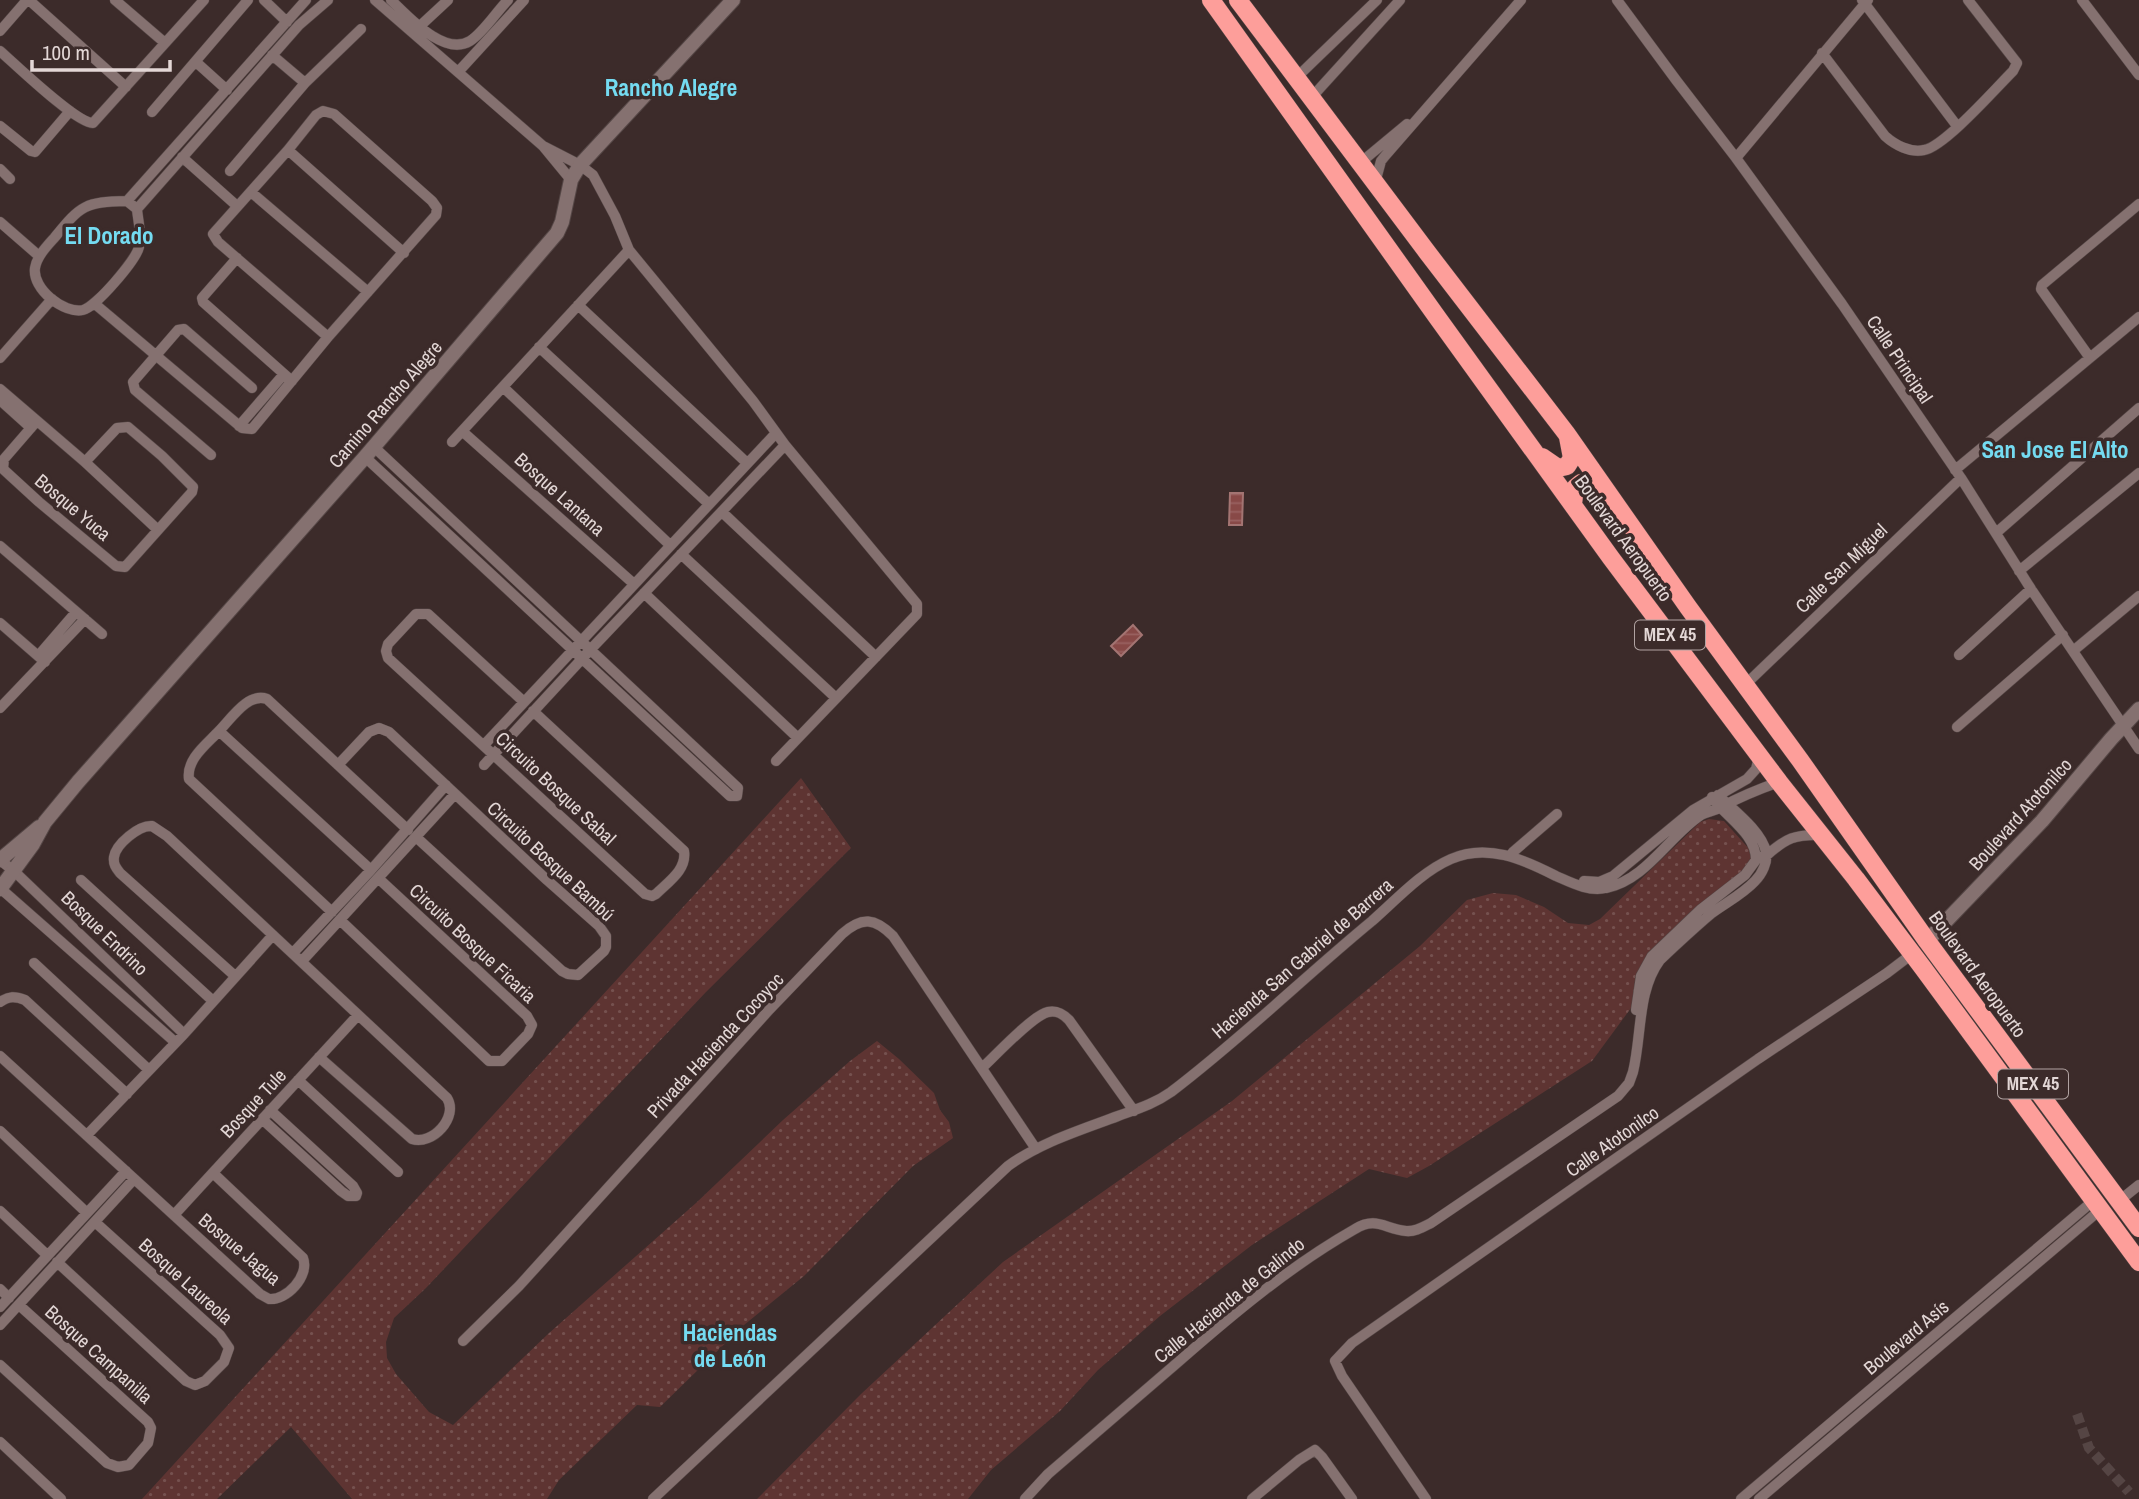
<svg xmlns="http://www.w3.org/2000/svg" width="2139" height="1499" viewBox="0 0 2139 1499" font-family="'Archivo Narrow',sans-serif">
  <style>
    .grass { fill: url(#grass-dots) }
    .water { fill: url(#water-rules); stroke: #a37472; stroke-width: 2 }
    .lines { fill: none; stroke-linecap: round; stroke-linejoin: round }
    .street-tunnel { stroke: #554544; stroke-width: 10; stroke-dasharray: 10 5; stroke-linecap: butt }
    .street-casing { stroke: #554746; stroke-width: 11 }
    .secondary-casing { stroke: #554746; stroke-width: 16 }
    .highway-casing { stroke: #554746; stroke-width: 19 }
    .street { stroke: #857170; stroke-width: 10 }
    .secondary { stroke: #857170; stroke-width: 14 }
    .highway { stroke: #fd9e9a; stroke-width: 18 }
    .labels { text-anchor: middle; stroke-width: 7; stroke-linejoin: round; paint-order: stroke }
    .shield { fill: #3c2b2a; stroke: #b1a3a2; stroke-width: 2 }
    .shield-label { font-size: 18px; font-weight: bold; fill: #e3d7d6 }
    .street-label { font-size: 19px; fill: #e3d7d6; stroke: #3c2b2a }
    .quarter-label { font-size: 23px; font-weight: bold; fill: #74dbf1; stroke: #3c2b2a }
  </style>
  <defs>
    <pattern id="grass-dots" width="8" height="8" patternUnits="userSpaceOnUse" patternTransform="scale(1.75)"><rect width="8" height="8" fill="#5e3432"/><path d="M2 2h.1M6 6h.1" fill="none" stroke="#75514f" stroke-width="1.8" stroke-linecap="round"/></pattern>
    <pattern id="water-rules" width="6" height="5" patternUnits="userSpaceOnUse" patternTransform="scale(1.75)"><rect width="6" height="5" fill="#884947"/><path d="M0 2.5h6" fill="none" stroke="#996261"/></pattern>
  </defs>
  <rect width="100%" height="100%" fill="#3c2b2a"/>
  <path class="grass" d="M801,778l50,70 -145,144 -280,296 -32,30 -8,24 1,16 9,16 33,38 24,13 95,-91 148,-131 87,-83 67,-59 27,-20 22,18 35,34 6,17 9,12 4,16 -40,28 -109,110 -60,49 -84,82 -23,-2 -78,75 -12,19h-195l-61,-72 -74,72h-75z
    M1709,819l15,2 28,31v10l-4,7 -41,32 -51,45 -21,32 -1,26 -42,57 -163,105 -22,12 -38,-9 -117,76 -92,71 -62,54 -38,41 -69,59 -23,29h-211l104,-105 142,-132 229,-161 188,-155 47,-46 26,-7 23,2 28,12 24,16 21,2 11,-6 100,-97z"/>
  <path class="water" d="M1230,493h13l-1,32h-13z
    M1133,625l9,10 -21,21 -10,-10z"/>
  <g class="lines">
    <path class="street-tunnel" d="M2077,1414l12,34 40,44"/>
    <defs>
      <path id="street" d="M29,0l97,87
        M115,0l50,43
        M264,0l23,22
        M375,0l168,146 28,34
        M391,0c17,16 53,57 79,41 13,-8 27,-30 38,-41
        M1617,0l59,80 60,78 106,146 119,174 70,111 108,160
        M1862,0l95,126
        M2082,0l57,75
        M420,26l28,-26
        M0,31l27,-31
        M0,51c16,14 76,72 93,72l111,-123
        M1822,53l63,83c10,9 25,17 39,14 20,-3 72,-62 89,-79l4,-8 -49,-63
        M272,55l33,28
        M196,62l31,28
        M459,71l65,-71
        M1296,78l81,-78
        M1311,98l89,-98
        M152,112l96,-112
        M0,126l31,25 4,1 35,-41
        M288,150l116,103
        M182,157l55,49
        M1736,158l132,-158
        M1360,163l47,-39
        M0,169l10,10
        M230,171l75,-88 56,-54
        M1375,183l6,-22 4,-5 136,-156
        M251,192l117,100
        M127,201l10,8c1,12 5,26 2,38 -3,13 -43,60 -56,63 -19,4 -51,-21 -48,-42 2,-12 12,-22 20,-31 26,-32 30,-35 72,-36z
        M127,201l179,-201
        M137,209l162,-184 29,-25
        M0,222l39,34
        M237,258l-35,40 1,4 89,79
        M95,304l147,124 10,1 76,-92 108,-122 1,-7 -5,-7 -98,-87 -11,-3 -7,4 -28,35 -75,84 5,8 110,95
        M578,305l169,158
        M539,347l170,157
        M0,358l52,-59
        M2090,358l-49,-69 1,-4 97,-81
        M503,387l167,158
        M0,389l85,73 73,68
        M0,400l31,28
        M36,422l-32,37 -1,10 36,33 77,64 9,1 67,-75 1,-5 -31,-31 -34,-29 -11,1 -32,34
        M239,426l45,-52
        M462,431l172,153
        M452,442l177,-192
        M211,455l-76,-65 -2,-8 45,-52 6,-1 68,59
        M365,457l365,339h7l1,-8 -364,-341
        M1955,470l184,-153
        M722,512l154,145
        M1996,533l143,-125
        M0,546l102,88
        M681,554l155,144
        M2019,571l120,-98
        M644,593l154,145
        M0,623l45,39
        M2073,651l66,-55
        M1959,655l72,-66
        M38,656l38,-44
        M1746,684l215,-206
        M524,702l-96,-88h-12l-28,30 -2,7 2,7 257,236 7,2 4,-2c12,-12 31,-24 28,-43l-151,-140
        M0,708l85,-89
        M1957,727l106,-92
        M219,731c12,-12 29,-39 48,-32l141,131
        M484,745l292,-312
        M776,761l141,-147v-10l-132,-159
        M338,765l31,-33 10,-4 10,4 158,148 52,46 7,10v11l-2,4 -26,24 -10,-1 -6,-3 -146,-134
        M484,765l107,-116 194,-204 -32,-44 -124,-151 -14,-34 -22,-41 -13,-10 -37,-19
        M1510,856l3,-4 44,-38
        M1763,856h3c20,-18 29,-22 56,-21
        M0,860l15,12 169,162
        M81,880l132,121
        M1584,881l15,1 14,-6 80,-66 54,-31 9,-10 3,-12
        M0,888l175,154
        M332,912l-143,-133c-3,-20 18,-35 30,-48l152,139
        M340,920l149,141h13l26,-27 4,-9 -5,-9 -149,-138
        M293,953l78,-83 75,-85
        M302,961l153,-167
        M34,963l115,107
        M235,976l-115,-103c-4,-5 -7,-9 -6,-16 2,-13 25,-32 38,-31l15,10 280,262c12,19 -15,48 -35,41l-93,-82
        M0,1002c9,-6 15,-6 25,-2l102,94
        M1636,1010l5,-34 11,-20 48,-46 45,-35 11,-15c0,-27 -31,-43 -44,-63
        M0,1056l260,238 9,5c17,2 41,-23 34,-41l-90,-85
        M983,1067c13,-12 50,-52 65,-55 9,-2 15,2 21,8l65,91
        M298,1080l100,92
        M262,1119l79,72 7,5h8l1,-3 -4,-7 -83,-76
        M0,1131l87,82
        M87,1135l97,-101 89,-99
        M2119,1201l20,-16
        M0,1211l47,44
        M174,1215l184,-200
        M57,1262l129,119 9,4 10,-4 19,-19 5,-14 -9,-13 -125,-113
        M0,1289l9,9
        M0,1307l126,-136
        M0,1325l134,-146
        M463,1341l56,-55 250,-276 73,-76c20,-18 33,-16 51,2l143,213
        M0,1365l107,98 11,4 11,-2 19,-22 3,-15 -3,-6 -129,-117
        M0,1442l61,57
        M653,1499l355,-333c33,-24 73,-36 110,-50 19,-7 36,-12 53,-24 70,-53 133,-115 201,-171 24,-21 49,-49 79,-62 36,-16 72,0 105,17 16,7 33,16 50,12 40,-8 63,-52 95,-73 7,-4 14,-4 20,-8 19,-10 38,-18 58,-25
        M1025,1499l23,-25c43,-37 86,-74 129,-111 56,-49 113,-97 178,-134 21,-13 30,0 51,2 9,1 17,-4 25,-8l187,-127 11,-13 4,-11c9,-37 4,-81 27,-112 17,-16 34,-32 52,-47 15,-11 31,-19 43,-32 7,-7 13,-19 11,-29 -4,-21 -34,-43 -48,-57
        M1252,1499l47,-39 16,-10 7,7 30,42
        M1426,1499l-84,-123 -7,-15 17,-18 406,-284 129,-86 25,-19
        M1741,1499l352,-298
        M1759,1499l341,-289"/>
      <path id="secondary" d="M0,860l39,-33
        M0,889l33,-45 12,-22 33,-40 287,-325 192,-224 5,-11 9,-42 9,-15 153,-165
        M1927,941l115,-120 69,-82 28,-30"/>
      <path id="highway" d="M1211,0l226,317 174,241 168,224 77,97 67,89 216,294
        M1238,0l189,252 139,181 122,174 112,153 127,181 212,287
        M1542,457l16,11 9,-2 5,-8 -4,-21
        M1573,504l2,-16 6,-5 10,2 16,10"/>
    </defs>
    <use href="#street" class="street-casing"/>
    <use href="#secondary" class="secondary-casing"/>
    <use href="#highway" class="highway-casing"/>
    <use href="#street" class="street"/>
    <use href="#secondary" class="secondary"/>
    <use href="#highway" class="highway"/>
  </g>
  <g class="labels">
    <g class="shield">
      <rect x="1635" y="620.5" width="70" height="29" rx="5"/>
      <rect x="1998" y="1069.5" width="70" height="29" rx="5"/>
    </g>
    <g class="shield-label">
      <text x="1670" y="641">MEX 45</text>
      <text x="2033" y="1090">MEX 45</text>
    </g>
    <g class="street-label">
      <text transform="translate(1900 359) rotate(56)" y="7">Calle Principal</text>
      <text transform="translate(385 404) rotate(-49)" y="7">Camino Rancho Alegre</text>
      <text transform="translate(560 494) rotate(42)" y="7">Bosque Lantana</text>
      <text transform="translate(73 507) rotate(40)" y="7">Bosque Yuca</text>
      <text transform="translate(1624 538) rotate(54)" y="7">Boulevard Aeropuerto</text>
      <text transform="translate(1841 568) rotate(-44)" y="7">Calle San Miguel</text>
      <text transform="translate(556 788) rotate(43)" y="7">Circuito Bosque Sabal</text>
      <text transform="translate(2020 814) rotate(-48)" y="7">Boulevard Atotonilco</text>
      <text transform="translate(551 861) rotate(43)" y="7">Circuito Bosque Bambú</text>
      <text transform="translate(105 933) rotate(44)" y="7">Bosque Endrino</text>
      <text transform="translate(473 943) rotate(43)" y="7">Circuito Bosque Ficaria</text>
      <text transform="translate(1302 958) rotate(-41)" y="7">Hacienda San Gabriel de Barrera</text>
      <text transform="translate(1978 974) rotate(54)" y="7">Boulevard Aeropuerto</text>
      <text transform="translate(715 1045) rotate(-47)" y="7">Privada Hacienda Cocoyoc</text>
      <text transform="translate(253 1103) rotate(-47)" y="7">Bosque Tule</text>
      <text transform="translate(1612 1141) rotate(-35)" y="7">Calle Atotonilco</text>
      <text transform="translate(240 1249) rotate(40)" y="7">Bosque Jagua</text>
      <text transform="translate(186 1281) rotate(42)" y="7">Bosque Laureola</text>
      <text transform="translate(1229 1300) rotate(-39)" y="7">Calle Hacienda de Galindo</text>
      <text transform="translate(1906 1337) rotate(-40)" y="7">Boulevard Asís</text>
      <text transform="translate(99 1354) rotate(42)" y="7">Bosque Campanilla</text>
    </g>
    <g class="quarter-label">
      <text x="671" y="96">Rancho Alegre</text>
      <text x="109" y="244">El Dorado</text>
      <text x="2055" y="458">San Jose El Alto</text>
      <text x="730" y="1341">Haciendas<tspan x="730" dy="26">de León</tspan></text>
    </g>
  </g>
  <path d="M32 60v10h138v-10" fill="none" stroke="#e3d7d6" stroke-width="3.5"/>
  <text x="42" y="60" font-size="21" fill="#e3d7d6" stroke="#3c2b2a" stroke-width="5" paint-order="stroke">100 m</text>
</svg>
